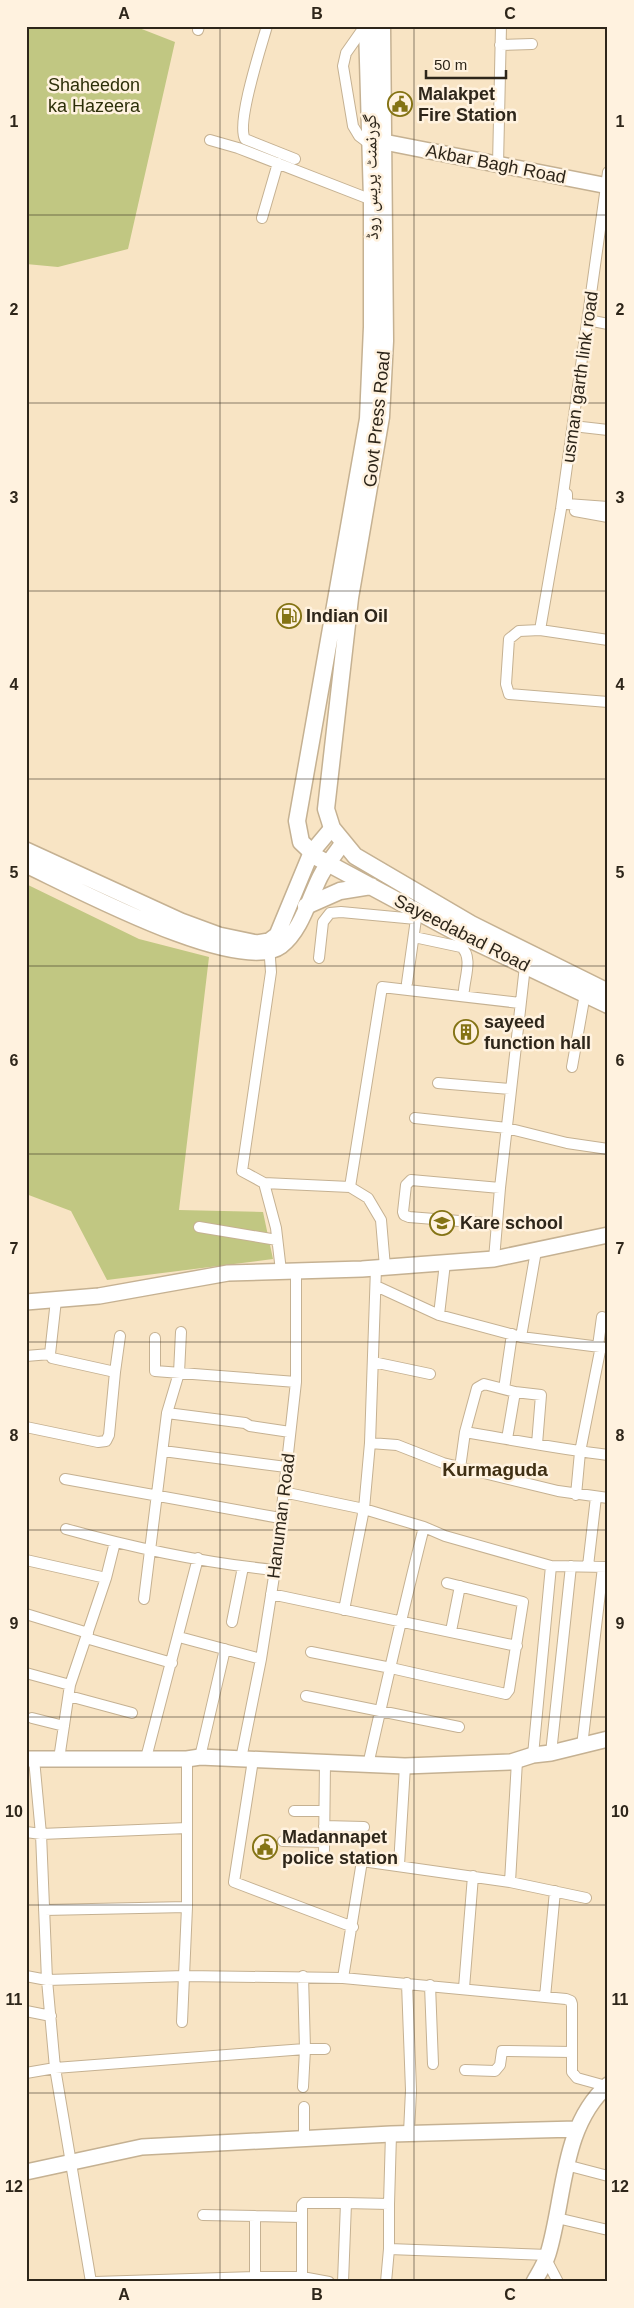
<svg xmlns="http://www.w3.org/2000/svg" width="634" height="2308" viewBox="0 0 634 2308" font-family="Arial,'Noto Naskh Arabic',sans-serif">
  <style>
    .green { fill: #c1c782 }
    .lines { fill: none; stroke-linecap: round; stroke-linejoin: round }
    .street-casing { stroke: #c5b192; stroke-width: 12 }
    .secondary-casing { stroke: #c5b192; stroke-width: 18 }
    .primary-casing { stroke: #c5b192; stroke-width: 19 }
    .street { stroke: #fff; stroke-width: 10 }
    .secondary { stroke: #fff; stroke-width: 15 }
    .primary { stroke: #fff; stroke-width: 16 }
    .grid { fill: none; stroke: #2e261a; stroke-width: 1; stroke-opacity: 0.55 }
    .labels { text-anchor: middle; stroke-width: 5; stroke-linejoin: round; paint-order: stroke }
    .park-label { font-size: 18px; fill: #2d2f09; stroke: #fff2df }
    .poi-label { font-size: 18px; font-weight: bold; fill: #2e261a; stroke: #fff2df; text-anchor: start }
    .street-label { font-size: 18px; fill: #2e261a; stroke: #fff2df }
    .neighbourhood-label { font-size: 19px; font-weight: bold; fill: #3f2f13; stroke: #fff2df }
    .neatline { fill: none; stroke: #2e261a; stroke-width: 2 }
    .grid-label { font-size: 16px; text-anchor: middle; font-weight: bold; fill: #2e261a }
  </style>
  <rect width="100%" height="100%" fill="#f8e4c4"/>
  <path class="green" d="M26,26h108l41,16 -47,207 -70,18 -32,-3z
    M26,884l113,55 70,18 -30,253 84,2 10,47 -166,21 -36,-69 -45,-17z"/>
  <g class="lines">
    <defs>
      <path id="street" d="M267,26c-6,21 -31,97 -22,113l50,20
        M365,26l-19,27 -3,13 10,60 6,10 12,9
        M198,30l1,-4
        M500,45l32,-1
        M210,140l28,8 134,52
        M498,165l3,-139
        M608,172l-47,337 -21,121 68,10
        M262,218l16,-55
        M588,320l20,4
        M573,426l35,4
        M567,494v10l41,3
        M575,511l33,6
        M540,630l-21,1 -10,8 -3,45 3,10 99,8
        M414,937l47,10c12,9 4,30 3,43
        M269,945l2,27 -29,199 22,12 12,45 5,43
        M319,958l4,-36 7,-9 11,-1 75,7
        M407,983l10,-71
        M572,1067l13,-73
        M438,1083l72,6
        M415,1118l92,10 60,15 41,6
        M264,1183l86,4
        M497,1224l-88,-7 -5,-2 -1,-3 3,-27 5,-5 89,8
        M199,1227l78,13
        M494,1259l6,-71 25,-222
        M385,1267l-4,-47 -13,-22 -18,-11 32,-200 138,16
        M376,1286l63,29 82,22 87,11
        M439,1315l6,-52
        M521,1337l15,-86
        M155,1338v33l141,11
        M598,1346l4,-29
        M26,1356l24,-2
        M373,1362l57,12
        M115,1372l5,-36
        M504,1389l8,-55
        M167,1413l78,10 5,3 40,6
        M26,1427l72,15 8,-1 3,-6 6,-63 -63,-14 -2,-4 6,-54
        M507,1439l8,-47
        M370,1443l27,2 46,18 115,28 50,7
        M537,1444l4,-49 -26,-3 -31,-8 -7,4 -12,44c48,8 95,17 143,23
        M163,1451l123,16
        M460,1468l5,-36
        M65,1479l215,39
        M283,1492l81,17 60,18 21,9 106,30 57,1
        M576,1495l4,-43 21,-106
        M66,1529c68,19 139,34 209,41
        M26,1560l80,18
        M588,1566l8,-69
        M271,1594l246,52
        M144,1599l23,-186 12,-40 2,-41
        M344,1610l20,-101 6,-66 6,-175
        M26,1614l62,19
        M232,1622l11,-55
        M451,1631l9,-45
        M179,1637l82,22
        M86,1638l86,25
        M311,1652l80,16 115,26 3,-4 14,-88 -76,-19
        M26,1673l44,12 36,-107 9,-36
        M69,1696l63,17
        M306,1696l153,31
        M32,1718l32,8
        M582,1746l21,-179
        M551,1753l20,-187
        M533,1755l18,-189
        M200,1757l25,-108
        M146,1758l52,-200
        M34,1759l7,75 6,146 8,88 36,214
        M59,1759l11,-74
        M241,1759l20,-100 14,-89 21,-188v-111
        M253,1760l-19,122 119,45
        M368,1765c18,-80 36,-159 56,-238
        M294,1811h30
        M324,1826l40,1
        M26,1832l15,2 146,-6
        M283,1841l41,1
        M324,1851l1,-88
        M399,1865l6,-99
        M510,1882l7,-121
        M44,1910l143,-3
        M26,1976l21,4 138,-4 158,2 223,21 5,2 1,3v68l5,6 29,8
        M343,1978l19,-117 148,21 76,16
        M407,1983l4,107 -2,43
        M430,1985l3,79
        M464,1988l9,-112
        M545,1997l10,-106
        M26,2011l25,5
        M182,2022l5,-115v-148
        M465,2070l30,1 5,-6 2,-14 70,1
        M26,2073l29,-5 250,-19 -2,-73
        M303,2087l2,-38h20
        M304,2107v31
        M566,2165l42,11
        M346,2203l43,1v45
        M389,2204l2,-70
        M203,2215l98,2
        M557,2218l51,12
        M546,2259l12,23
        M255,2277v-61
        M302,2277v-72l2,-2h42l-3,79
        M95,2282l160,-5h47l27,5
        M386,2282l3,-33 159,6"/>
      <path id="secondary" d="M384,142l224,44
        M26,850l155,71 38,14 38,8 12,-2 8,-6 34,-82 21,-25
        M26,865c45,21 214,112 255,81 20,-15 28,-47 39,-69 6,-12 15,-23 23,-34
        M26,1302l73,-6 129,-23 134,-4 132,-10 114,-24
        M26,1759h161l13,-2 205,9 106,-4 22,-7 18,-2 57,-14
        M26,2172l116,-25 249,-13 186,-5
        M534,2282c5,-9 11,-18 14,-28 17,-55 13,-128 60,-169"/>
      <path id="primary" d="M367,26l5,174v127l-4,92 -71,402 4,21 17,16 145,78 145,69
        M382,26l3,315 -4,76 -31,181 -24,211 6,19 23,28 116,68 137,68
        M306,906l34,-15 31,-5"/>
    </defs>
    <use href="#street" class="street-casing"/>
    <use href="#secondary" class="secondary-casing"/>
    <use href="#primary" class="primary-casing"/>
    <use href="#street" class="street"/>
    <use href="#secondary" class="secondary"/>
    <use href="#primary" class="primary"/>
  </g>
  <path class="grid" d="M220,26v2256M414,26v2256M26,215h582M26,403h582M26,591h582M26,779h582M26,966h582M26,1154h582M26,1342h582M26,1530h582M26,1717h582M26,1905h582M26,2093h582"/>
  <defs>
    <symbol id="civic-ring" viewBox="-11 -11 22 22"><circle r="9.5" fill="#fff2df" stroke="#847314" stroke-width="1.5"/><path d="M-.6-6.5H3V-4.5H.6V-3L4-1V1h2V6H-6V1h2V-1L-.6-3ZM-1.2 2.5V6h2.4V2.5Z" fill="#847314"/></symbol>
    <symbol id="fuel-ring" viewBox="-11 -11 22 22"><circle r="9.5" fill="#fff2df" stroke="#847314" stroke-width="1.5"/><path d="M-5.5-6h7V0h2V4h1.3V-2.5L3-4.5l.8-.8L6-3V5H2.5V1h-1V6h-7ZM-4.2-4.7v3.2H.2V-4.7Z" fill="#847314"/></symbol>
    <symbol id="building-ring" viewBox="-11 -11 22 22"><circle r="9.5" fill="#fff2df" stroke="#847314" stroke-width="1.5"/><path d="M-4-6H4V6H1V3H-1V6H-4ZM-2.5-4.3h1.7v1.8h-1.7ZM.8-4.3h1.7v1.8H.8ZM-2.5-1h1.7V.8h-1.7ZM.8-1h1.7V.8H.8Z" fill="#847314"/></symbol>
    <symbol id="school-ring" viewBox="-11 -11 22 22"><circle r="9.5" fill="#fff2df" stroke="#847314" stroke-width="1.5"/><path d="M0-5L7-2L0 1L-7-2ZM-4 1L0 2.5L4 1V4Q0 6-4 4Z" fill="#847314"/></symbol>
  </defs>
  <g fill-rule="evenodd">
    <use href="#civic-ring" x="386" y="90" width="28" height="28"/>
    <use href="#fuel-ring" x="275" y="602" width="28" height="28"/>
    <use href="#building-ring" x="452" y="1018" width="28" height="28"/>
    <use href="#school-ring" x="428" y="1209" width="28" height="28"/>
    <use href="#civic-ring" x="251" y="1833" width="28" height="28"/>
  </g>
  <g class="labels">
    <g class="park-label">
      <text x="94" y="91">Shaheedon<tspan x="94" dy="21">ka Hazeera</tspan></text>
    </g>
    <g class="poi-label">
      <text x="418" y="100">Malakpet<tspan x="418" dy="21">Fire Station</tspan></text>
      <text x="306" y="622">Indian Oil</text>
      <text x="484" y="1028">sayeed<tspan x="484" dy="21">function hall</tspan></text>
      <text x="460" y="1229">Kare school</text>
      <text x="282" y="1843">Madannapet<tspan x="282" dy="21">police station</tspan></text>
    </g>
    <g class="street-label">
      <text transform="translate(496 164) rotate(11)" y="6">Akbar Bagh Road</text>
      <text transform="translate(371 177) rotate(-91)" y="6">گورنمنٹ پریس روڈ</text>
      <text transform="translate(580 377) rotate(-82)" y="6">usman garth link road</text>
      <text transform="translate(377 419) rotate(-84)" y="6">Govt Press Road</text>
      <text transform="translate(462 933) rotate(27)" y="6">Sayeedabad Road</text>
      <text transform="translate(281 1516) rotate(-83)" y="6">Hanuman Road</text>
    </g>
    <g class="neighbourhood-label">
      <text x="495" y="1476">Kurmaguda</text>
    </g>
  </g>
  <rect width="634" height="2308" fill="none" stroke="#fff2df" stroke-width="55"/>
  <path d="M426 70v8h80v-8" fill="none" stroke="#2e261a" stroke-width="2.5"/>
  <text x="434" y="70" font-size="15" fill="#2e261a" stroke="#fff2df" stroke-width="4" paint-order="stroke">50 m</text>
  <rect x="28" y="28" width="578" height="2252" class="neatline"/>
  <g class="grid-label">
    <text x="124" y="19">A</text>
    <text x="317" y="19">B</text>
    <text x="510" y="19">C</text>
    <text x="14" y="127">1</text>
    <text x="620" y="127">1</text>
    <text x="14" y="315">2</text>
    <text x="620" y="315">2</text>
    <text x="14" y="503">3</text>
    <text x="620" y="503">3</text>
    <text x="14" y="690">4</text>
    <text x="620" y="690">4</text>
    <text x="14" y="878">5</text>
    <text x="620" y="878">5</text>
    <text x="14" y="1066">6</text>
    <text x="620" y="1066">6</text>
    <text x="14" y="1254">7</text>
    <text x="620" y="1254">7</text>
    <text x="14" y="1441">8</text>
    <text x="620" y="1441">8</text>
    <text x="14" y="1629">9</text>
    <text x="620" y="1629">9</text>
    <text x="14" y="1817">10</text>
    <text x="620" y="1817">10</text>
    <text x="14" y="2005">11</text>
    <text x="620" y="2005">11</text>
    <text x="14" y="2192">12</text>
    <text x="620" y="2192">12</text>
    <text x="124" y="2300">A</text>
    <text x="317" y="2300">B</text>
    <text x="510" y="2300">C</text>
  </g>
</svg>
